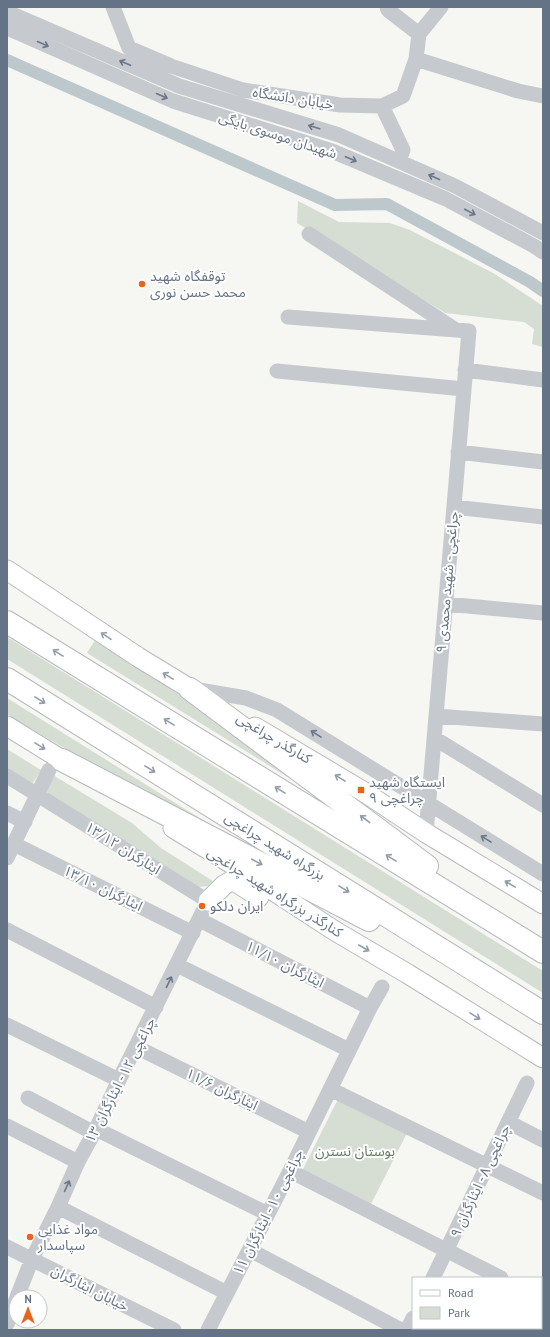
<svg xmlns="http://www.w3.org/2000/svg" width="550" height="1337" viewBox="0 0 550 1337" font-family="'PT Sans','Noto Sans Arabic',sans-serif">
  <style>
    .green { fill: #d6ded4 }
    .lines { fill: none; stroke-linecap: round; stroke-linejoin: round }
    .canal { stroke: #bdc8cd; stroke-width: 12 }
    .major-casing { stroke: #b7babf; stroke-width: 21 }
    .highway-casing { stroke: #b6b9bd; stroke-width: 24 }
    .minor { stroke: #c6c9cd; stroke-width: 15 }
    .major { stroke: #fff; stroke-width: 19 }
    .highway { stroke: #fff; stroke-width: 22 }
    .oneway { stroke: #697789 }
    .oneway2 { stroke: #929daa }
    .poi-dot { fill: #eb641e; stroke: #fff; stroke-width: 1.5 }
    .labels { text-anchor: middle; stroke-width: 4; stroke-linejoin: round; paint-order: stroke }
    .street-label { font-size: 14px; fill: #647385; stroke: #fff }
    .poi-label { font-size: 14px; fill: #647385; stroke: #fff; text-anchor: start }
    .park-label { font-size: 14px; fill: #657c63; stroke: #fff }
  </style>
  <rect width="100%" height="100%" fill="#f6f6f3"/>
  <path class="green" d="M298,201l41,21 51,1 20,7 85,44 48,32v41l-11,-3 2,-15 -10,-7 -79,-9 -148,-90z
    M7,637l536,334v22l-536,-334z
    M97,637l176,124 29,25 -215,-133z
    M7,698l223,139c-75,-40 -151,-78 -223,-123z
    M7,749l34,21 -10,16 -24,-15z
    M53,775l79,48 29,25 52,33 -5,5 -10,1 -156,-93z
    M338,1099l69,34 -36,71 -57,-27 -11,-8z"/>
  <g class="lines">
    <path class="canal" d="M7,60l328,145 52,-1 143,78 13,9"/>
    <defs>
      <path id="major" d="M7,570l131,87 64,39
        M7,726l68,42
        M255,727l106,63 65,43 117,71
        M173,828l67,41 95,62 73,43 135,84
        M208,901l16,-16 7,-4 6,2 22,14"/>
      <path id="highway" d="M7,622l536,330
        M7,679l536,334
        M190,689l237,177
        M62,760l307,160"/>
    </defs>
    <use href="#major" class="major-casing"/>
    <use href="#highway" class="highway-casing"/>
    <path class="minor" d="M113,7l16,41 42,18 72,24 97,15 42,1 21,-10 13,-37 3,-25 -31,-24 -1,-3
      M7,12l172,74 160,49 116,51 88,47
      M7,28l166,73 159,50 114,48 88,47 9,6
      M419,34l22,-27
      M416,59l102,32 25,5
      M382,106l21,44 -4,11
      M309,234l147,96
      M288,317l181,14 -43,502
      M465,370l78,10
      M277,371l187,18
      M458,452l85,10
      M454,507l89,10
      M446,604l97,9
      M193,689l53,9 31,12 266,164
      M436,716l107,8
      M434,738l109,67
      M7,776l201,125 -89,179 -23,49 -18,33 -20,45 -26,52 -15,38
      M7,813l18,9
      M14,844l179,89
      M7,858l42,-88
      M200,920l170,88
      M7,930l149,77
      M177,965l172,85
      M7,1025l112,55
      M136,1047l173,85
      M330,1089l213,104
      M28,1098l66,35
      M508,1122l35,18
      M7,1126l71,36
      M96,1129l172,85
      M290,1171l211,107
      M58,1207l169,86
      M7,1247l167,83
      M250,1250l151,80
      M433,1278l94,-195
      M541,1298l2,1
      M7,1324l9,-24
      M208,1330l82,-159 80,-163 12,-21
      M407,1330l6,-12"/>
    <use href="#major" class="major"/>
    <use href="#highway" class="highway"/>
  </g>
  <defs><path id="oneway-shaft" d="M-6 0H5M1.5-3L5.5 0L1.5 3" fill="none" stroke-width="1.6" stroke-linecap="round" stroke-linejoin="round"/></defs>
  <g class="oneway">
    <use href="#oneway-shaft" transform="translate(43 44) rotate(24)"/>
    <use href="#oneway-shaft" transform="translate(125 63) rotate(-157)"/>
    <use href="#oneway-shaft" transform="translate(162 96) rotate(24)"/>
    <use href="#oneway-shaft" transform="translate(314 127) rotate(-163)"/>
    <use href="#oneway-shaft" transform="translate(351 159) rotate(23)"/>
    <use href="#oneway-shaft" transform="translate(434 177) rotate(-156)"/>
    <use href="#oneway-shaft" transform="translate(470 212) rotate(28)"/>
    <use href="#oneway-shaft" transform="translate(316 734) rotate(-148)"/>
    <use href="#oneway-shaft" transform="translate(486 839) rotate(-148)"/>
    <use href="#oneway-shaft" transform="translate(169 982) rotate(-64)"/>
    <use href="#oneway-shaft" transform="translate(67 1186) rotate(-66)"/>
  </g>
  <g class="oneway2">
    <use href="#oneway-shaft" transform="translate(106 636) rotate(-146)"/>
    <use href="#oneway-shaft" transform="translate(58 653) rotate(-148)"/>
    <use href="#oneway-shaft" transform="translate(168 676) rotate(-149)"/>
    <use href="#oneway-shaft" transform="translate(40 700) rotate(32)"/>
    <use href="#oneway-shaft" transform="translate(169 722) rotate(-148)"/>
    <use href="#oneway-shaft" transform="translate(40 746) rotate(32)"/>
    <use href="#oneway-shaft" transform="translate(150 769) rotate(32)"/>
    <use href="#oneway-shaft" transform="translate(340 778) rotate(-149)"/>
    <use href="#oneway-shaft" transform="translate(280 790) rotate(-148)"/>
    <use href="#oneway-shaft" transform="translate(365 819) rotate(-143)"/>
    <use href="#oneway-shaft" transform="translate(391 858) rotate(-148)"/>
    <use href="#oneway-shaft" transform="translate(257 862) rotate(28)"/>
    <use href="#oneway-shaft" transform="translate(510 884) rotate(-149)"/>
    <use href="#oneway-shaft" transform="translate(344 889) rotate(32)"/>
    <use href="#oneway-shaft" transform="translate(364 948) rotate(30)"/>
    <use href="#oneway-shaft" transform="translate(475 1016) rotate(32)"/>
  </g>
  <g class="poi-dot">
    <circle cx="142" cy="284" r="4"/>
    <rect x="357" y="786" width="8" height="8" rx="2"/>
    <circle cx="202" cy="906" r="4"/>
    <circle cx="30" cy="1237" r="4"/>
  </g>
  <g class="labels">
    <g class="street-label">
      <text transform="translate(293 98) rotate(9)" y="5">خیابان دانشگاه</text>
      <text transform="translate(278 135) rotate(18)" y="5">شهیدان موسوی بایگی</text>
      <text transform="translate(447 582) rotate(-85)" y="5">۹ چراغچی - شهید محمدی</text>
      <text transform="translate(274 738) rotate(31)" y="5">کنارگذر چراغچی</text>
      <text transform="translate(275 846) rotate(32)" y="5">بزرگراه شهید چراغچی</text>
      <text transform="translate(123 848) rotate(32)" y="5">ایثارگران ۱۳/۱۲</text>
      <text transform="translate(103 888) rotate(26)" y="5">ایثارگران ۱۳/۱۰</text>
      <text transform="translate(275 892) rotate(32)" y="5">کنارگذر بزرگراه شهید چراغچی</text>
      <text transform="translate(285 964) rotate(27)" y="5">ایثارگران ۱۱/۱۰</text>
      <text transform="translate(120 1080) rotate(-63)" y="5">چراغچی ۱۲ - ایثارگران ۱۳</text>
      <text transform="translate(222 1089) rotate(26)" y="5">ایثارگران ۱۱/۶</text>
      <text transform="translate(480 1181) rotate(-65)" y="5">چراغچی ۸ - ایثارگران ۹</text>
      <text transform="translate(268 1212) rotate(-63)" y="5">چراغچی ۱۰ - ایثارگران ۱۱</text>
      <text transform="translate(90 1288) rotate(27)" y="5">خیابان ایثارگران</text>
    </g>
    <g class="poi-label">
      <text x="150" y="281">توقفگاه شهید<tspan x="150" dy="16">محمد حسن نوری</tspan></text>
      <text x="369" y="787">ایستگاه شهید<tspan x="369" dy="16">چراغچی ۹</tspan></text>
      <text x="210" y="911">ایران دلکو</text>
      <text x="38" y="1234">مواد غذایی<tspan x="38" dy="16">سپاسدار</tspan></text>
    </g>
    <g class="park-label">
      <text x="355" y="1156">بوستان نسترن</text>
    </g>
  </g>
  <rect width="550" height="1337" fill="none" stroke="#647385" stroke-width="16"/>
  <rect x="412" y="1277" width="130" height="52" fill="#ffffff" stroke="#c1c7ce"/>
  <rect x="420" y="1290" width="20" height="6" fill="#ffffff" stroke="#c1c7ce"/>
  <text x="448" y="1297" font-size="12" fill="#647385">Road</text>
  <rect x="420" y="1307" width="20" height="12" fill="#d6ded4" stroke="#c1c7ce"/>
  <text x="448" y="1317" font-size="12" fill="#647385">Park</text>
  <g transform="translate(28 1309)"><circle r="19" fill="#ffffff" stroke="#c1c7ce"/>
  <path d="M0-3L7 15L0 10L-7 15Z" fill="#eb641e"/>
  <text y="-6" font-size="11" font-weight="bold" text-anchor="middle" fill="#647385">N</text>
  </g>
</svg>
